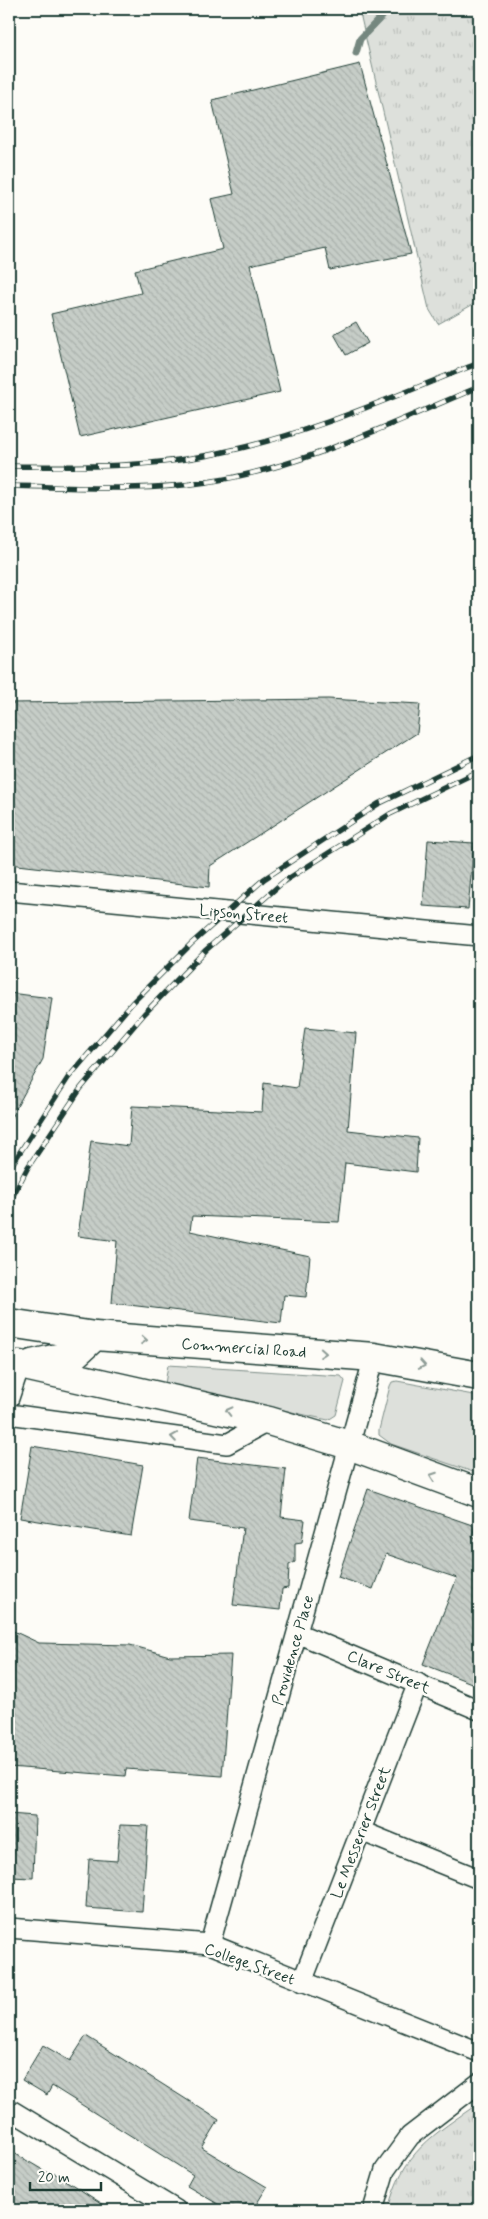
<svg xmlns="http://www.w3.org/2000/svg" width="488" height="2219" viewBox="0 0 488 2219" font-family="Mynerve,sans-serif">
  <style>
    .grass { fill: #dde0db; stroke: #7e8e88 }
    .park { fill: url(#park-tufts); stroke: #7e8e88 }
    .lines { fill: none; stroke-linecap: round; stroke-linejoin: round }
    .stream { stroke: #75877f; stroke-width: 7 }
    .building { fill: url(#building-back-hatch); stroke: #1f3d34 }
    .street-casing { stroke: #1f3d34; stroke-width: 22 }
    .primary-casing { stroke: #1f3d34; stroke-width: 31 }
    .street { stroke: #fdfcf7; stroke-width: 19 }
    .primary { stroke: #fdfcf7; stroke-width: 28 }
    .rail-casing { stroke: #1f3d34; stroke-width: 5.5 }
    .rail { stroke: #fdfcf7; stroke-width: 4; stroke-dasharray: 11; stroke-linecap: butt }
    .oneway { stroke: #8e9c96 }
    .labels { text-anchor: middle; stroke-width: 5; stroke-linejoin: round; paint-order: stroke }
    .street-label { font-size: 16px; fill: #1f3d34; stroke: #fdfcf7 }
  </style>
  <defs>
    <pattern id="park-tufts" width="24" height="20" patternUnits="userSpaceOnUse" patternTransform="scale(1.25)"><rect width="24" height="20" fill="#dde0db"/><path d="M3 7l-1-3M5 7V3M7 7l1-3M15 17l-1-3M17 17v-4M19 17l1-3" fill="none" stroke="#bdc1bd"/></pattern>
    <pattern id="building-back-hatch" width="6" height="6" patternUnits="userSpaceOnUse" patternTransform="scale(1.25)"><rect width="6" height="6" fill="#c6cdc7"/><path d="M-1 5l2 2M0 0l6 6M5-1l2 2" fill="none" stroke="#aab1ac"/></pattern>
  </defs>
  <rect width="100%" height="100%" fill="#fdfcf7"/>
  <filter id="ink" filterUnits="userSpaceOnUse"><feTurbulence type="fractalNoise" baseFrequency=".02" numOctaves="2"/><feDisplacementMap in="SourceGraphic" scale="10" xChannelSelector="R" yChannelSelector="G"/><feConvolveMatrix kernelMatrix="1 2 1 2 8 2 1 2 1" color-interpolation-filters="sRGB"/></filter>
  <g filter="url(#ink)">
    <path class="grass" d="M168,1365l173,11 4,5 -9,34 -8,5 -163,-36z
      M397,1381l82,15v78l-88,-30 -12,-9v-5l11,-44 2,-4z"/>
    <path class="park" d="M359,9h120v292l-41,23 -9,-15z
      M479,2103v107h-91c14,-58 45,-75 91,-107z"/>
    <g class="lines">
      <path class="stream" d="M356,53l4,-14 29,-30"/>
    </g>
    <path class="building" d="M360,64l51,190 -81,16 -5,-22 -75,17 30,127 -200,45 -29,-123 90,-21 -6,-23 88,-21 -12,-50 23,-5 -22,-94z
      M356,322l12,21 -22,12 -12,-21z
      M328,699l92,5 -3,29 -207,133 -1,21 -200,-23v-161z
      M428,840l46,3 -6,66 -45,-3z
      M9,993l43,5 -9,61 -34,62z
      M305,1028l51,5 -8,97 70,8 -2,34 -71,-9 -6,59 -147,-6 -2,15 120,25 -4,41 -22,-2 -3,28 -169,-20 5,-62 -39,-5 13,-95 38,5 3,-40 130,6 2,-29 33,5z
      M32,1446l111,19 -12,71 -111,-18z
      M197,1458l89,11 -5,48 24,3 -3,22 -7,1v19l-6,3 -1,23 -6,1 -2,21 -47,-5 10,-77 -54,-7z
      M368,1489l107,37 -3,11 7,3v146l-56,-22 34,-86 -71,-24 -13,35 -35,-12z
      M9,1629l30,14 91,2 40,11 61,-1 -9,121 -96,-7 -1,7 -116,-9z
      M9,1814l26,2 -2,62 -24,-1z
      M120,1825l28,1 -6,86 -56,-4 3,-49 28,2z
      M86,2036l133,84 -17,28 65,39 -13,21 -8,-5 -4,7h-14l-41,-24 6,-11 -141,-89 -5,9 -25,-15 21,-35 27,16z
      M9,2150l44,26 1,-3 58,37h-103z"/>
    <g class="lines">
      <defs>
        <path id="street" d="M9,891l470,45
          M9,1398l11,-33
          M9,1414l218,30 42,-23
          M297,1633l182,77
          M361,1831l118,48
          M9,1928l201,16 269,108
          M210,1944l164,-587
          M302,1982l116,-299
          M9,2109l167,101
          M373,2210l12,-40 25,-34 69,-53"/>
        <path id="primary" d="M9,1323l86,13 279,21 105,19
          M32,1364l43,-10 20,-18
          M9,1365h11l249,56 80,24 130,48"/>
      </defs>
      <use href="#street" class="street-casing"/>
      <use href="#primary" class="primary-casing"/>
      <use href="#street" class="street"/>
      <use href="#primary" class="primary"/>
      <defs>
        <path id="rail" d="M9,466c73,1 147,2 219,-15 87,-19 168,-56 251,-88
          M9,486c65,1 133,6 198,-4 95,-14 184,-59 272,-95
          M9,1169l59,-91 64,-75 59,-59 73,-65 114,-75 101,-49
          M9,1203l19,-36 53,-79 63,-74 62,-64 77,-68 107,-68 89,-43"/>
      </defs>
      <use href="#rail" class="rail-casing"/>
      <use href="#rail" class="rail"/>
    </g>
    <defs><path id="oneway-chevron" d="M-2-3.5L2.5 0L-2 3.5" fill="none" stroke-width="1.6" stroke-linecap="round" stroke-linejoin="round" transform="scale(1.25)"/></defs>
    <g class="oneway">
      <use href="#oneway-chevron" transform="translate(144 1340) rotate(4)"/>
      <use href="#oneway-chevron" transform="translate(323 1353) rotate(4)"/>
      <use href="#oneway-chevron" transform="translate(422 1365) rotate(10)"/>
      <use href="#oneway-chevron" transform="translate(229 1411) rotate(-166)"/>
      <use href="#oneway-chevron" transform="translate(174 1437) rotate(-172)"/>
      <use href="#oneway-chevron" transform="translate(433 1476) rotate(-160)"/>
    </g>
  </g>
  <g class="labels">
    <g class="street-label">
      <text transform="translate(244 913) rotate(5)" y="6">Lipson Street</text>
      <text transform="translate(244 1347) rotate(4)" y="6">Commercial Road</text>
      <text transform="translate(292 1650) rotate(-74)" y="6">Providence Place</text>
      <text transform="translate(389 1671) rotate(23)" y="6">Clare Street</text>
      <text transform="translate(360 1832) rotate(-69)" y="6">Le Messerier Street</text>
      <text transform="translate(250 1963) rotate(20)" y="6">College Street</text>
    </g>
  </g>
  <rect width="488" height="2219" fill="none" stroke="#fdfcf7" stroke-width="30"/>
  <rect x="15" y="15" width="458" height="2189" fill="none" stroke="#1f3d34" stroke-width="2" filter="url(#ink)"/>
  <path d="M30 2182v8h71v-8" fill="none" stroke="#1f3d34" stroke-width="2.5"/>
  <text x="38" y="2182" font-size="15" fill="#1f3d34" stroke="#fdfcf7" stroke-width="4" paint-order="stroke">20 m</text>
</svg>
